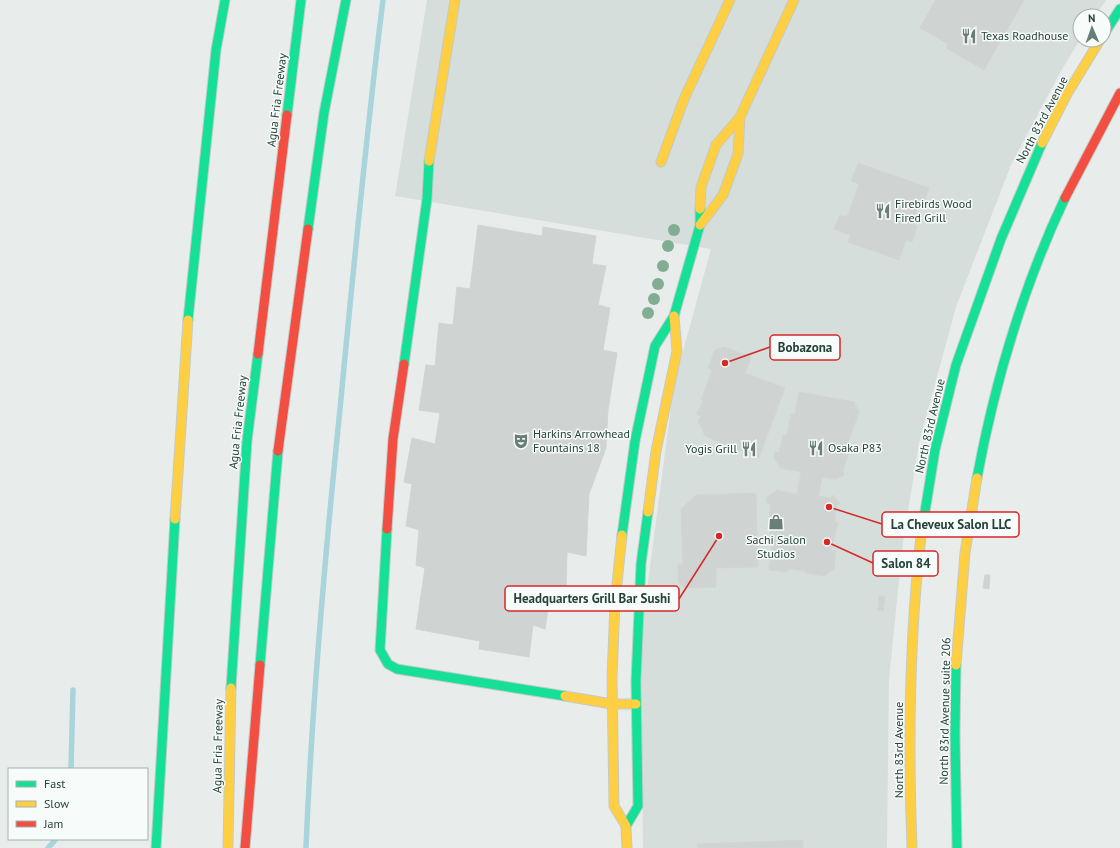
<svg xmlns="http://www.w3.org/2000/svg" width="1120" height="848" viewBox="0 0 1120 848" font-family="'PT Sans',sans-serif">
  <style>
    .built { fill: #d6dedb }
    .lines { fill: none; stroke-linecap: round; stroke-linejoin: round }
    .stream { stroke: #a9d4db; stroke-width: 5.5 }
    .building { fill: #cfd4d2; stroke: #d1d6d4 }
    .fast-casing { stroke: #c3cbc8; stroke-width: 11 }
    .slow-casing { stroke: #c3cbc8; stroke-width: 11 }
    .jam-casing { stroke: #c3cbc8; stroke-width: 11 }
    .fast { stroke: #16e098; stroke-width: 9 }
    .slow { stroke: #ffcf43; stroke-width: 9 }
    .jam { stroke: #f24e42; stroke-width: 9 }
    .tree { fill: #81ae93 }
    .labels { text-anchor: middle; stroke-width: 3; stroke-linejoin: round; paint-order: stroke }
    .poi-label { font-size: 12px; fill: #24423a; stroke: #f7fbf9; text-anchor: start }
    .street-label { font-size: 12px; fill: #24423a; stroke: #f7fbf9 }
    .leader { fill: none; stroke: #d62828; stroke-width: 1.5 }
    .callout-dot { fill: #d62828; stroke: #f7fbf9; stroke-width: 1.5 }
    .callout { fill: #f7fbf9; stroke: #d62828; stroke-width: 1.5 }
    .callout-label { font-size: 13px; text-anchor: middle; font-weight: bold; fill: #24423a }
  </style>
  <rect width="100%" height="100%" fill="#e8edeb"/>
  <path class="built" d="M427,0h679l-11,16h-15v24l-19,31 -50,94 -55,142 -37,136 -16,99 -14,137 -2,169h-244l-2,-213 33,-251 37,-135 -316,-53z"/>
  <g class="lines">
    <path class="stream" d="M71,769l2,-79
      M48,848l8,-9
      M306,848c6,-147 19,-293 34,-439 13,-137 26,-273 43,-409"/>
  </g>
  <path class="building" d="M935,0h89l-40,70 -38,-22 2,-4 -28,-16z
    M858,163l71,25 -7,20 -4,-1 -6,17 5,2 -5,16 -6,-2 -7,20 -51,-18 2,-7 -16,-6 6,-14 7,2 12,-33 -8,-3z
    M478,225l64,11 1,-9 53,9 -4,28 14,2 -8,39 12,3 -7,42 14,3 -9,57 -2,38 -17,46 -3,62 -19,-4 -1,39 -15,-1 -6,39 -12,-4 -4,32 -50,-8 1,-8 -64,-12 9,-61 -9,-3 3,-35 -13,-4 6,-42 -8,-2 8,-44 23,6 5,-31 -21,-3 7,-45 9,1 4,-43 14,2 4,-38 13,2z
    M724,347l27,10 -6,16 40,15 -26,70 -54,-22 -7,-15 3,-5 -4,-2 6,-13 -2,-1 11,-30 -4,-2 7,-18z
    M799,392l55,10 5,10 -11,31 4,1 -9,26 1,5 -8,4 -14,-2 -4,22 -21,-4 4,-23 -21,-4 -6,-11 1,-5 4,1 4,-19 4,1 4,-21h4z
    M777,490l41,9v-3l12,2 3,-3 7,8 -4,4 -1,15h3l-7,28 5,1 -2,18 -10,7 -19,-3v-2l-17,-2 -1,3 -18,-2 3,-24h-3l3,-22h-4l3,-20 -5,-1 1,-6z
    M756,493l2,74 -42,1v19l-32,1 -6,-6v-18h5l-2,-55 15,-14z
    M985,575h5l-1,14 -6,-1z
    M879,596l6,1 -2,14 -5,-1z
    M803,840v8h-106v-4z"/>
  <g class="lines">
    <defs>
      <path id="fast" d="M1104,34l16,-25
        M287,115l14,-115
        M308,229l16,-116 22,-113
        M188,320l28,-270 9,-50
        M404,364l23,-165 2,-38
        M977,478c18,-97 46,-191 88,-280
        M387,529l-7,121 8,14 9,5 168,27
        M622,535l13,-94 20,-95 19,-30 26,-91v-16
        M921,536l14,-86 21,-85 45,-126 41,-96
        M260,665l18,-214
        M956,665l-1,70 2,113
        M231,688l16,-247 11,-87
        M626,826l12,-20 -2,-125 5,-117 7,-52
        M156,848l19,-329"/>
      <path id="slow" d="M1042,143l25,-49 33,-54
        M429,161l26,-161
        M661,162l23,-63 46,-99
        M700,209l1,-22 15,-42 24,-28 54,-117
        M700,225l23,-30 15,-41 2,-37
        M648,512l8,-61 21,-100 -3,-35
        M175,519l13,-199
        M622,535l-7,68 -3,75 2,128 12,20 1,22
        M956,665l9,-112 12,-75
        M565,696l47,8h24
        M228,848l3,-160
        M912,848c-4,-105 -3,-208 9,-312"/>
      <path id="jam" d="M1065,198l55,-105
        M258,354l29,-239
        M278,451l30,-222
        M387,529l6,-90 11,-75
        M245,848l15,-183"/>
    </defs>
    <use href="#fast" class="fast-casing"/>
    <use href="#slow" class="slow-casing"/>
    <use href="#jam" class="jam-casing"/>
    <use href="#fast" class="fast"/>
    <use href="#slow" class="slow"/>
    <use href="#jam" class="jam"/>
  </g>
  <g class="tree">
    <circle cx="674" cy="230" r="6"/>
    <circle cx="668" cy="246" r="6"/>
    <circle cx="663" cy="266" r="6"/>
    <circle cx="658" cy="284" r="6"/>
    <circle cx="654" cy="299" r="6"/>
    <circle cx="648" cy="313" r="6"/>
  </g>
  <defs>
    <symbol id="restaurant-bare" viewBox="-9 -9 18 18"><path d="M-5-6h1v4h1v-4h1v4h1v-4h1v5L-1.5 .5V6h-2V.5L-5-1ZM5-6V6H3V1.5H1.5Q1.5-4 5-6Z" fill="#697e78" stroke="#f7fbf9" stroke-width="2.5" paint-order="stroke"/></symbol>
    <symbol id="theatre-bare" viewBox="-9 -9 18 18"><path d="M-5-5.5Q0-4 5-5.5V0Q5 5 0 6Q-5 5-5 0ZM-3.3-2.5H-1v1.5H-3.3ZM1-2.5H3.3v1.5H1ZM-2.8 1Q0 5.5 2.8 1Z" fill="#697e78" stroke="#f7fbf9" stroke-width="2.5" paint-order="stroke"/></symbol>
    <symbol id="shop-bare" viewBox="-9 -9 18 18"><path d="M-5-2.5h2.3a2.7 3.5 0 0 1 5.4 0H5L5.5 6h-11ZM-1.5-2.5h3a1.5 2.3 0 0 0-3 0Z" fill="#697e78" stroke="#f7fbf9" stroke-width="2.5" paint-order="stroke"/></symbol>
  </defs>
  <g fill-rule="evenodd">
    <use href="#restaurant-bare" x="958" y="25" width="22" height="22"/>
    <use href="#restaurant-bare" x="872" y="200" width="22" height="22"/>
    <use href="#theatre-bare" x="510" y="430" width="22" height="22"/>
    <use href="#restaurant-bare" x="805" y="437" width="22" height="22"/>
    <use href="#restaurant-bare" x="738" y="438" width="22" height="22"/>
    <use href="#shop-bare" x="765" y="511" width="22" height="22"/>
  </g>
  <g class="labels">
    <g class="poi-label">
      <text x="981" y="40">Texas Roadhouse</text>
      <text x="895" y="208">Firebirds Wood<tspan x="895" dy="14">Fired Grill</tspan></text>
      <text x="533" y="438">Harkins Arrowhead<tspan x="533" dy="14">Fountains 18</tspan></text>
      <text x="828" y="452">Osaka P83</text>
      <text x="737" y="453" text-anchor="end">Yogis Grill</text>
      <text x="776" y="544" text-anchor="middle">Sachi Salon<tspan x="776" dy="14">Studios</tspan></text>
    </g>
    <g class="street-label">
      <text transform="translate(277 100) rotate(-83)" y="4">Agua Fria Freeway</text>
      <text transform="translate(1042 120) rotate(-62)" y="4">North 83rd Avenue</text>
      <text transform="translate(238 422) rotate(-84)" y="4">Agua Fria Freeway</text>
      <text transform="translate(930 426) rotate(-77)" y="4">North 83rd Avenue</text>
      <text transform="translate(945 711) rotate(-89)" y="4">North 83rd Avenue suite 206</text>
      <text transform="translate(218 746) rotate(-89)" y="4">Agua Fria Freeway</text>
      <text transform="translate(899 750) rotate(-90)" y="4">North 83rd Avenue</text>
    </g>
  </g>
  <path class="leader" d="M725 363L770 347M829 507L882 524M827 542L873 563M719 536L679 599"/>
  <g class="callout-dot">
    <circle cx="725" cy="363" r="4"/>
    <circle cx="829" cy="507" r="4"/>
    <circle cx="827" cy="542" r="4"/>
    <circle cx="719" cy="536" r="4"/>
  </g>
  <g class="callout">
    <rect x="770" y="335" width="70" height="25" rx="4"/>
    <rect x="882" y="512" width="137" height="25" rx="4"/>
    <rect x="873" y="551" width="65" height="25" rx="4"/>
    <rect x="505" y="586" width="174" height="25" rx="4"/>
  </g>
  <g class="callout-label">
    <text x="805" y="352">Bobazona</text>
    <text x="951" y="529">La Cheveux Salon LLC</text>
    <text x="906" y="568">Salon 84</text>
    <text x="592" y="603">Headquarters Grill Bar Sushi</text>
  </g>
  <rect x="8" y="768" width="140" height="72" fill="#f7fbf9" stroke="#a3b1ad"/>
  <rect x="16" y="781" width="20" height="6" fill="#16e098" stroke="#a3b1ad"/>
  <text x="44" y="788" font-size="12" fill="#24423a">Fast</text>
  <rect x="16" y="801" width="20" height="6" fill="#ffcf43" stroke="#a3b1ad"/>
  <text x="44" y="808" font-size="12" fill="#24423a">Slow</text>
  <rect x="16" y="821" width="20" height="6" fill="#f24e42" stroke="#a3b1ad"/>
  <text x="44" y="828" font-size="12" fill="#24423a">Jam</text>
  <g transform="translate(1092 28) rotate(358)"><circle r="19" fill="#f7fbf9" stroke="#a3b1ad"/>
  <path d="M0-3L7 15L0 10L-7 15Z" fill="#697e78"/>
  <text y="-6" font-size="11" font-weight="bold" text-anchor="middle" fill="#24423a">N</text>
  </g>
</svg>
